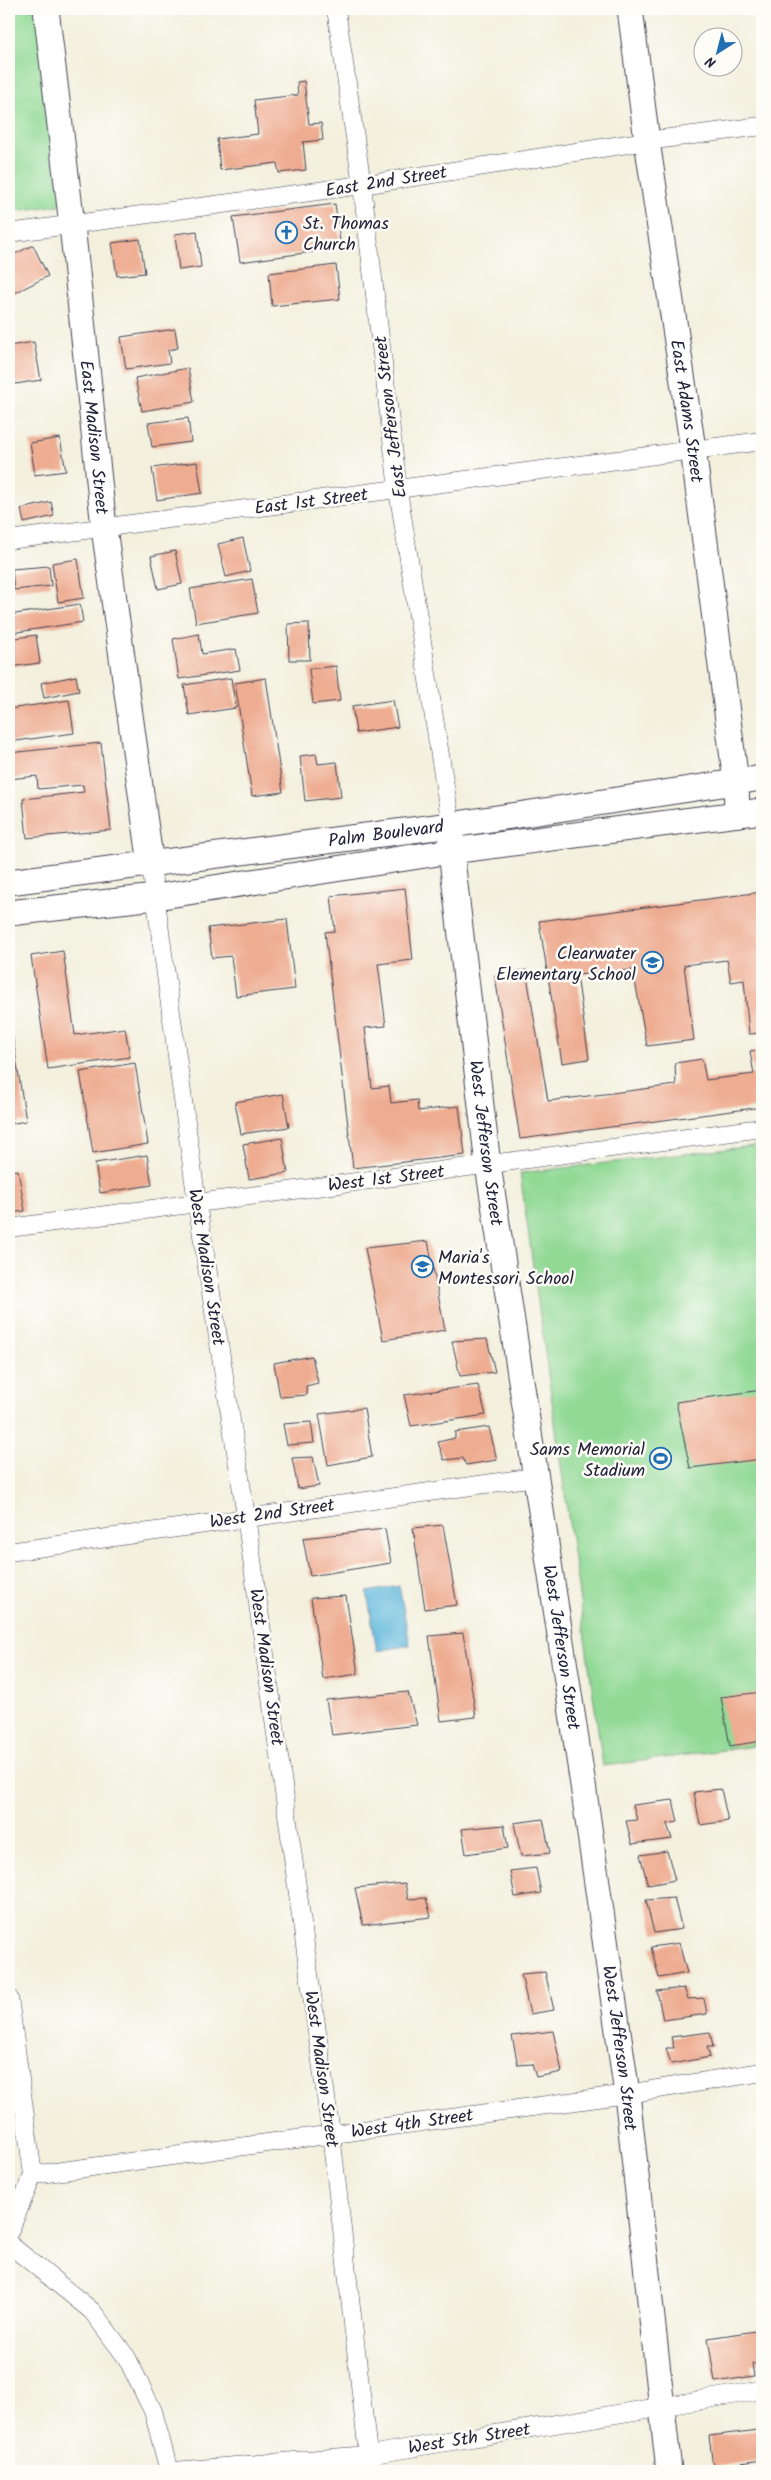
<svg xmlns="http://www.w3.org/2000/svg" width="771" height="2480" viewBox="0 0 771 2480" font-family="Kalam,sans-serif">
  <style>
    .green { fill: #91d995; stroke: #5a7e68 }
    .water { fill: #5fb7dc; stroke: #406c8c }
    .building { fill: #eeac91 }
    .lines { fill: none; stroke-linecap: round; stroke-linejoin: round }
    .street-casing { stroke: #414153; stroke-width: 19 }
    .secondary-casing { stroke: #414153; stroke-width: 27 }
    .street { stroke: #fff; stroke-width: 18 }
    .secondary { stroke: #fff; stroke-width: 25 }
    .labels { text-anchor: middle; stroke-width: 5; stroke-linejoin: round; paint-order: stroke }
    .street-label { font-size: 18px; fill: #22223b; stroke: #fdfcf7 }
    .poi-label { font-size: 18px; fill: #22223b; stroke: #fdfcf7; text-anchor: start }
  </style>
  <rect width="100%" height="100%" fill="#fdfcf7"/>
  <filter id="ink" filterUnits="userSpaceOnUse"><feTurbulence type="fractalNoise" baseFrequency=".02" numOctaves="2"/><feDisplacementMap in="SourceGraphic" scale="10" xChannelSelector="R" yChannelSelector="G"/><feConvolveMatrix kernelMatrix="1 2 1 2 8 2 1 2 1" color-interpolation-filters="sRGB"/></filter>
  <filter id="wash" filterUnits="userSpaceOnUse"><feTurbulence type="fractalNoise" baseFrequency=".0096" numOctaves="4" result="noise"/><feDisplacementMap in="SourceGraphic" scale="20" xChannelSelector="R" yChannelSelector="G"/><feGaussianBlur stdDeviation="1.12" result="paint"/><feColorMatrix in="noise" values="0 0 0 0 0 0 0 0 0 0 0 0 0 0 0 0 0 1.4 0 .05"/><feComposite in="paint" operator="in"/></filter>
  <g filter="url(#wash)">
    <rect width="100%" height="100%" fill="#f3f0de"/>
    <path class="green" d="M9,9h32l26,195 -58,8z
      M762,1145v600l-159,21 -83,-593z"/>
    <path class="water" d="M399,1586l11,59 -33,6 -10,-59z"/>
    <g id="blocks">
      <path class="building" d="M304,81l5,43 12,-1 2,17 -20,2 3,28 -27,3 -2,-10 -57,7 -3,-31 41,-5 -4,-34 44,-5 -1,-13z
        M335,204l6,44 -101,14 -7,-45z
        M197,231l4,36 -22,3 -4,-36z
        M140,239l5,34 -28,3 -5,-33z
        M33,245l15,31 -39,20v-39z
        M336,265l4,34 -68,7 -3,-33z
        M175,329l3,19 -10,2 2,13 -44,6 -5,-32z
        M34,342l7,38 -32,5v-39z
        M188,368l6,34 -52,9 -7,-33z
        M188,418l3,24 -39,5 -4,-24z
        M60,438l6,33 -31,4 -5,-32z
        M197,462l5,31 -45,7 -5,-32z
        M51,502l3,14 -30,7 -3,-14z
        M243,538l7,33 -24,6 -8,-33z
        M175,551l7,33 -24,5 -7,-33z
        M78,559l6,39 -26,4 -6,-39z
        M49,566l2,20 -37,4 -2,-21z
        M252,579l6,34 -62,10 -6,-34z
        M80,604l3,18 -72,11 -2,-18z
        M309,623l1,37h-21l-1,-36z
        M199,634l3,20 34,-5 4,21 -61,9 -6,-40z
        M36,635l4,28 -31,4v-28z
        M336,666l4,35 -27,3 -4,-35z
        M76,676l3,15 -35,7 -3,-15z
        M231,678l5,30 -47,7 -5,-30z
        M266,678l17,114 -31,4 -17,-113z
        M69,700l5,33 -65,9v-33z
        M393,700l5,27 -42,6 -4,-27z
        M101,743l10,87 -84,8 -4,-39 61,-7 -1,-7 -45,4 -1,-13 -28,3v-26z
        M316,754l2,10 19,-2 4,35 -36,4 -5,-45z
        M405,888l8,72 -35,4 8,62 -21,2 7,60 17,-2 2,17 26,-3 1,11 41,-5 6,49 -112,13 -28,-236 10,-1 -4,-35z
        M762,892v141l-13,1 -5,-54 -13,2 -4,-22 -43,5 10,75 -47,6 -14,-76 -56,5 12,84 -27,4 -23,-142z
        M287,919l8,70 -59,7 -5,-40 -19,2 -4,-30z
        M63,951l12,84 50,-7 5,29 -82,12 -17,-113z
        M526,970l22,131 128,-16 -1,-22 27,-4 4,21 48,-6 -4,-23 12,-1v57l-242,32 -25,-163z
        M9,1014l17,107 -17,3z
        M135,1063l13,81 -55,9 -13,-81z
        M283,1094l6,33 -48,7 -6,-32z
        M282,1138l6,35 -39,6 -6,-35z
        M147,1155l5,30 -52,8 -5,-30z
        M18,1170l7,41 -16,2v-42z
        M428,1241l17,89 -62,10 -18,-92z
        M487,1339l8,33 -35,4 -8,-35z
        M312,1356l6,27 -12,3 1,9 -27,2 -6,-34z
        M478,1385l8,30 -75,11 -7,-31z
        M762,1390v69l-72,9 -14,-66z
        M364,1408l8,49 -44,8 -9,-51z
        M311,1422l3,21 -27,2 -4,-21z
        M489,1427l8,33 -31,5 -3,-7 -19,2 -6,-18 17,-4v-6z
        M313,1457l6,29 -21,3 -6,-31z
        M443,1525l14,80 -32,4 -12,-81z
        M385,1529l6,34 -81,13 -7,-38z
        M346,1596l12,78 -35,5 -12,-81z
        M463,1633l13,84 -35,4 -12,-85z
        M408,1692l9,33 -85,10 -6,-35z
        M762,1692v49l-32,5 -9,-49z
        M721,1789l7,32 -28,4 -6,-33z
        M673,1800l5,22 -11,2 5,15 -40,5 -6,-23 11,-1 -4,-15z
        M543,1819l7,34 -29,3 -7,-33z
        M504,1825l4,23 -42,6 -4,-25z
        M667,1851l8,29 -27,5 -8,-30z
        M536,1868l5,25 -26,4 -5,-26z
        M405,1883l3,16 18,-1 5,19 -68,8 -8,-37z
        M674,1898l8,31 -28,4 -8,-33z
        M679,1943l8,30 -28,5 -8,-31z
        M545,1972l9,38 -24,4 -9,-40z
        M684,1988l4,11 16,-1 3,16 -44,6 -6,-29z
        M553,2031l9,41 -26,5 -4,-13 -14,1 -6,-29z
        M710,2032l3,15h-6l3,10 -39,7 -5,-16h8l-3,-11z
        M762,2330v33l-10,1 2,12 -39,6 -7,-44z
        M759,2430l3,30 -49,7 -4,-31z"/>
    </g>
  </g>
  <g filter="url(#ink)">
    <use href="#blocks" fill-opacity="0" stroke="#414153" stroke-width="1"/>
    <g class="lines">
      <defs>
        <path id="street" d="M336,9l26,176 36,305 53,335
          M9,233l353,-48 285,-44 115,-15
          M9,540l753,-99
          M151,865l46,338 49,313 85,618 39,337
          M9,1228l753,-100
          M9,1552l526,-75
          M9,1998l24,177
          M9,2232l24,-57 594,-81 135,-22
          M9,2244l83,67 35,47 26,53 16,60
          M174,2471l194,-16 394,-65"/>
        <g id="secondary">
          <path id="s1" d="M46,9l26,216 32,303 47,337"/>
          <path id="s2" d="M630,9l17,132 46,308 43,333 1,32"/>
          <path id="s3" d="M451,825v26l37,314 95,620 44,309 42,377"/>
          <path id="s4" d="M9,882l442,-57 311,-47"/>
          <path d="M9,913l147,-16 295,-46 311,-40"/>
        </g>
      </defs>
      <use href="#street" class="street-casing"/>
      <use href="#secondary" class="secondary-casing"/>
      <use href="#street" class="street"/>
      <use href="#secondary" class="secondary"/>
    </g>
  </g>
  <defs>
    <symbol id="church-ring" viewBox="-11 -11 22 22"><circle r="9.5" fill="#fdfcf7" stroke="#1f6fb2" stroke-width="1.5"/><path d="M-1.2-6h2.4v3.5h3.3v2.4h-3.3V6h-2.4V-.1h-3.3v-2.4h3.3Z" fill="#1f6fb2"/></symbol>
    <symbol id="school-ring" viewBox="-11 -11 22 22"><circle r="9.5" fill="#fdfcf7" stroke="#1f6fb2" stroke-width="1.5"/><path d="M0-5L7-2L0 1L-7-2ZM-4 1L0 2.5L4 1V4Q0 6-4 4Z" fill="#1f6fb2"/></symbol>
    <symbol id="stadium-ring" viewBox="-11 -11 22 22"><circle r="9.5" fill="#fdfcf7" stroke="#1f6fb2" stroke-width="1.5"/><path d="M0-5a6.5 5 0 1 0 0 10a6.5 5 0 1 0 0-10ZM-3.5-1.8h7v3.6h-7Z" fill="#1f6fb2"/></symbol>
  </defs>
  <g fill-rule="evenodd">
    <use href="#church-ring" x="274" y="220" width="25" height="25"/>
    <use href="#school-ring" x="640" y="950" width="25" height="25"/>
    <use href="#school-ring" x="410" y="1254" width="25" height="25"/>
    <use href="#stadium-ring" x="648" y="1446" width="25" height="25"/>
  </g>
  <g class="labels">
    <g class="street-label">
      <text transform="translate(386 181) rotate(-9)" y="6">East 2nd Street</text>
      <text dy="6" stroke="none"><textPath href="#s2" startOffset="406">East Adams Street</textPath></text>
      <text transform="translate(390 417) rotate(-97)" y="6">East Jefferson Street</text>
      <text dy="6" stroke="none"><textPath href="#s1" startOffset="431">East Madison Street</textPath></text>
      <text transform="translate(311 501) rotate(-7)" y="6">East 1st Street</text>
      <text dy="6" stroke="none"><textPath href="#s4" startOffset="380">Palm Boulevard</textPath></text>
      <text dy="6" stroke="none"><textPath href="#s3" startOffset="320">West Jefferson Street</textPath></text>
      <text transform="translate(386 1178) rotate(-7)" y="6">West 1st Street</text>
      <text transform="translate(207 1267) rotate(81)" y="6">West Madison Street</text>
      <text transform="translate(272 1513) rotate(-8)" y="6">West 2nd Street</text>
      <text dy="6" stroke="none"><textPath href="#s3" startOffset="830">West Jefferson Street</textPath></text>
      <text transform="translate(267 1667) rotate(82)" y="6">West Madison Street</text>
      <text dy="6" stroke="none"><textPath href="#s3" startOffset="1235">West Jefferson Street</textPath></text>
      <text transform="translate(322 2069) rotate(82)" y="6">West Madison Street</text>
      <text transform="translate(412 2123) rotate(-8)" y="6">West 4th Street</text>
      <text transform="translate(469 2438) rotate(-9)" y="6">West 5th Street</text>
    </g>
    <g class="poi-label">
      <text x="303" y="229">St. Thomas<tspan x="303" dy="21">Church</tspan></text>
      <text x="636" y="959" text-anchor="end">Clearwater<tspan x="636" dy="21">Elementary School</tspan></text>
      <text x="438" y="1263">Maria's<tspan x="438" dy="21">Montessori School</tspan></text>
      <text x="645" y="1455" text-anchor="end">Sams Memorial<tspan x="645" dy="21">Stadium</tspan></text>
    </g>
  </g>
  <rect width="771" height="2480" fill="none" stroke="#fdfcf7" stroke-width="30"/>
  <g transform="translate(718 52) rotate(216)"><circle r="24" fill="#fdfcf7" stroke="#a5a5ac"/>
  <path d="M0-4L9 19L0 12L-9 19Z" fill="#1f6fb2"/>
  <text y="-8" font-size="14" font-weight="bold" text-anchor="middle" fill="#22223b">N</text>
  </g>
</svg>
